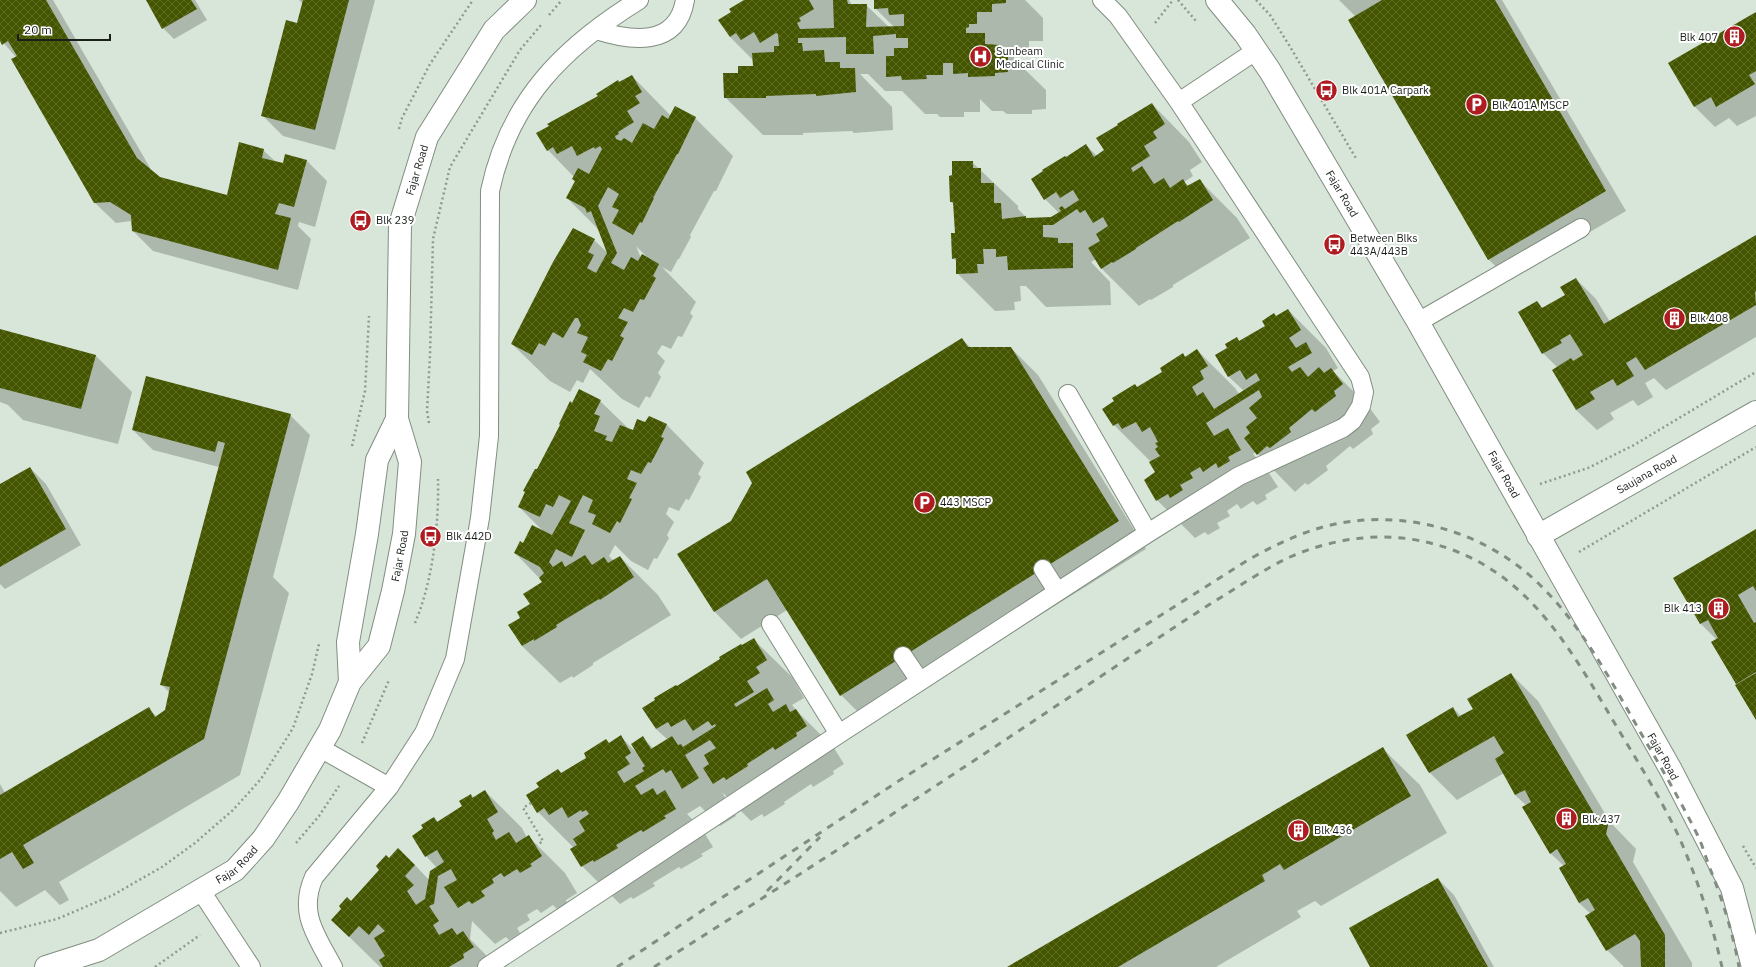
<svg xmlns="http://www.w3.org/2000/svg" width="1756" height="967" viewBox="0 0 1756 967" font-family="'IBM Plex Sans',sans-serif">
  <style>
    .shadow { fill: #0003; fill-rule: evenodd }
    .building { fill: url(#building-cross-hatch) }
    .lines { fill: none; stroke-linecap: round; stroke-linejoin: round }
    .lane-casing { stroke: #818e81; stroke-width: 20 }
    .secondary-casing { stroke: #818e81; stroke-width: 24 }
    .path { stroke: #8e998f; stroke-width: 2.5; stroke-dasharray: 2 3; stroke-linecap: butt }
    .lane { stroke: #fff; stroke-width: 18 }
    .secondary { stroke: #fff; stroke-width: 22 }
    .rail { stroke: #828c82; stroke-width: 3; stroke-dasharray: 7 7; stroke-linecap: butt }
    .labels { text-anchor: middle; stroke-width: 4; stroke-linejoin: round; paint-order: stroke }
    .poi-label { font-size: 11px; fill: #1a1f1a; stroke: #fff; text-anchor: start }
    .street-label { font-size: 11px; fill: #1a1f1a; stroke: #fff }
  </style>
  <defs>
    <pattern id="building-cross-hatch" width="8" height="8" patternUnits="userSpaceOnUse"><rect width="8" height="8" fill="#450"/><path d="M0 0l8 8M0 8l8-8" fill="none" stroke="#5c6a25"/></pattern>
  </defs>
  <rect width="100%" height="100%" fill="#d7e6d8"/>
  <path class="shadow" d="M0,0h53l100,173 6,5 69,18 35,-46 13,12 7,2 3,-8 21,5 20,20 -12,46 -16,-5 -1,4 13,13 -13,51 -145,-39 -20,-20 -2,-10 -15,2 -21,-20 -79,-146 -16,-18z
    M147,0h48l12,20 -33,19 -11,-11z
    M299,0h76l-40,150 -52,-14 -21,-21 35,-90 6,-21z
    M746,0h103l3,5h14l23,22h5l-19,-19v-8h150l18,18v23h-14v8h-15v10l32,31v19l-14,1v4h-25l-4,-3h-11l-12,-12v13h-16v5h-24l-3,-3h-12l-23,-23h-17l-17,-17h-8l32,33 1,23 -39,3 -2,-2 -49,2v2h-40l-38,-38 14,-23 15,-7 -1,-7 -23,-23 2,-25z
    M1339,0h163l124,211 -117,68 -21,-20 -132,-242z
    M1756,13v103l-19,10 -8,-8 -14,9 -21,-21z
    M632,76l39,40 24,2 38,38 -17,35h-2l-24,44 1,2 -12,22h-1l-7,13 -9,-5 34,35 -6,11 3,3 -11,21 -4,-1 -7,13 -9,-4 -5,8 8,8 -7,12 3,4 -11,21 -4,-2 -7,12 -17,-9 -32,-30 -7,14 -6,-3 -7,12 -20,-11 -38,-37 82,-104 16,15 -10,-24 -33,-33 9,-16 -3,-3 1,-2 -26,-27 51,-54zM636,246l11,11 -6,1z
    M1152,104l37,38 13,20 -12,8 3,6 -9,6 5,4 10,-6 38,38 13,20 -77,47v2l-22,13 -1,-1 -11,7 -38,-38 -5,-9 -5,3 19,20 1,23 -65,2 -20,-21h-6l1,15 -7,1 1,8 -20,1 -38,-38v-11l-4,-4 3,-24 -1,-29 -4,-3 21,-40 46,44v3l10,10 23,-1 8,-5 -14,-14 21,-41 20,-13 11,11 8,-5z
    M1756,236v101l-90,53 -12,-12 -9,5 8,14 -15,9 -5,-6 -23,13 4,6 -17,11 -21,-20 -18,-42 -15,-15 -24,-41 18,-10 6,7 23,-14 10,-16 20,20 14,23z
    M1288,310l38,38 12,20 -5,3 36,36 11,15 -9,7 2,5 -20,15 -3,-3 -24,20 2,4 -20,15 -3,-2 -10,9 -39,-40 -3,2 12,13 13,20 -13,8 2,4 -10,6 -4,-4 -12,8 -4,-5 -10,7 3,5 -13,7 3,5 -12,7 -3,-3 -10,6 -38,-38 -12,-20 12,-7 -6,-11 -37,-37 24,-37 25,-16 20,-17 3,2 11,-7 38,38 4,6 5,-3 -15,-14 -13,-21 12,-8 9,-10 3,4 27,-15 10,-10z
    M0,330l96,26 36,36 -14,52 -95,-24 -15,-15 -8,-3z
    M962,339l9,9h40l27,27 108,174 -278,173 -27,-27 -54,-85 -46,29 -27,-28 18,-90z
    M600,401l29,28 4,2 13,-8 3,-6 18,8 37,38 -6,11 3,3 -12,23 -3,-1 -7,12 -10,-4 -3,7 8,8 -7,13 2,3 -12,21 -3,-1 -6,12 -17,-9 -16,-16 -6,11 5,5 6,-4 38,38 13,20 -78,48v2l-20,13 -1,-2 -12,7 -38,-37v-27l22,-36 -29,-30 9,-8 20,-13 -25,-25 54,-103z
    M290,415l20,20 -37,142 16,16 -49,182 -181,107 10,18 -9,5 -15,-15 -29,17 -16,-16v-107l5,9 144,-84 8,8 9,-6 4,-18 -9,-9 58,-217 -66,-17 -20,-20z
    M30,468l16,16 35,61 -76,44 -5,-5v-99z
    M1756,531v187l-19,-35 -20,-43 -16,-16 -26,-45z
    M754,640l38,37 12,21 -12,7 4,5 38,38 10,16 -11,7 1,3 -21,13 -2,-3 -27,18 1,2 -21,13 -2,-3 -11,7 -29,-29 14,24 -16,10 -20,-20 -13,8 15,15 11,18 -12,7 2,2 -22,13 -2,-2 -26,16 2,3 -22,13 -2,-2 -11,7 -38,-38 -11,-16 3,-2 -36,-36 -10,-17 12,-8 18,-17 4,4 59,-37 16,16 6,-15 10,10 15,-8 -12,-11 21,-42 64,-42 1,1z
    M1511,674l27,27 72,121 26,27 -3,13 59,101v4h-68l-17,-17 -16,-36 -12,-11 -19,-34 4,-3 -14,-13 -24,-48 -11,-10 -11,-22 -47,27 -27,-27 -23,-37 46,-28 8,8 13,-7z
    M1383,749l37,36 27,48 -126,73 -6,-5 -18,10 4,6 -85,50h-207z
    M485,791l37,37 5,10 2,-1 36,36 12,20 -11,7 1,3 -10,6 -4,-4 -12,8 -4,-4 -10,6 3,5 -13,8 3,5 -11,7 -3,-3 -11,7 -23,-23 -2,18 28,28h-118l-48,-47 19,-18 38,-43 26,6 14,15 8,-12 -11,-12 -1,-27 9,-11 4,4 25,-16 8,-11 3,3z
    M1438,879l16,16 40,72h-122z"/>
  <path class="building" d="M0,0h46l91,158 23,19 67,18 12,-53 25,7 -2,9 21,5 2,-9 22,6 -13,47 -15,-4 -4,11 16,4 -13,52 -146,-39 -1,-16 -21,-13 -16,1 -83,-144 6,-3 -9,-15 -6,4 -2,-4z
    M146,0h45l6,9 -35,20z
    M303,0h46l-34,130 -54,-14 25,-96 11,3z
    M744,0h65l5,9 -15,9 2,3 -4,2 3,6 34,-1 -1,-28h14l1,4h19l-1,23 38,-1v-12l-15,1 -1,-7 -14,1v-9h132v3l-14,1v8h-15v12h-8v3l-3,1v5h19v11l15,1 1,7h7v20l-13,1v3l-27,1v-4l-15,1v-11h-10v12h-17l1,4 -25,1 -1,-4 -15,1v-21h8v-8h14v-10h-12v-4l-23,2 1,18h-28v-17l-48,1v5h4l1,8 21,-1 1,12h15v6h15l1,24 -40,4v-2l-50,2v2h-42l-1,-25h15v-7h15l-1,-13 22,-1v-6h5l-1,-12 -2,-1 -16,10 -6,-11 -13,8 -5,-7 -6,4 -12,-17 13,-8 -2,-3z
    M1382,0h113l111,191 -118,69 -140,-240z
    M1756,12v59l-7,4 6,9 -39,23 -5,-10 -17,10 -26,-44z
    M632,75l10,17 -7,4 5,7 -13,8 7,11 -16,10 1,2 -4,2 1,3 5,2 3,-3 8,5 11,-20 11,6 8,-14 6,4 7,-13 21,11 -18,37h-1l-24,44h1l-12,25 -2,-1 -7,13 -21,-12 7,-13 -7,-3 7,-13 -11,-7 -10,19 19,47 -6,10 13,7 7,-13 7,4 4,-7 17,10 -6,12 3,2 -12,22 -4,-1 -7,13 -9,-4 -6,10 10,4 -8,14 4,2 -12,23 -4,-2 -7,12 -18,-9 4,-7 -6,-3 7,-15 -11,-4 4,-8 -3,-7h-3l-12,20 -10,-6 -8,14 -6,-3 -7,12 -21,-11 42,-82 20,-34 22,11 -7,13 6,3 -7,13 9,5 11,-20 -16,-42 -4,2 -2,-5 -19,-10 9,-17 -3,-2 6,-11 11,6 13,-25 -2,-3 -5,3 -1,-2 -17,9 -5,-10 -15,8 -4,-7 -6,4 -11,-18 13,-7 -2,-2 51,-28 -2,-2 22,-14 1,2z
    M1152,103l13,21 -12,8 4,6 -13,8 6,10 -19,12 2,4 9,-6 12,18 10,-6 6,10 13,-9 4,7 13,-7 13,21 -34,22 -1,-1 -42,27v1l-23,14 -1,-1 -11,7 -13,-21 12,-7 -4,-7 12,-8 -5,-9 -10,6 -8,-13 -5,3 -3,-4 -24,16h-10v12l15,1v5h15v25l-65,2 -1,-14 -11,1v-8h-13l1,15h-7l1,9 -22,1v-16l-4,1 -1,-26h4l-2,-31h-3l-1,-26 3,-1v-14h21v7h8v15h13v20h7l1,16 24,-3v2l25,-1 10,-6 -2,-3 3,-2 3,3 14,-9 -6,-10 -13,8 -4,-6 -12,8 -13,-21 12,-8 -1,-1 23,-14 1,1 20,-13 8,13 10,-7 -8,-12 22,-13 -1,-1z
    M1756,235v56l-1,1 1,13 -111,65 -9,-13 -10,6 8,13 -17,10 -4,-7 -23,13 5,7 -19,11 -24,-40 19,-12 2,3 10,-6 -13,-21 -10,6 2,3 -20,11 -24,-42 19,-11 5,7 23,-13 -5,-8 16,-9 28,46z
    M1288,309l13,21 -12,8 7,10 10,-6 6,11 -24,14 4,5 8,-5 8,10 11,-10 5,6 7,-5 12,16 -9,7 2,5 -21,16 -3,-3 -23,19 2,4 -21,16 -3,-2 -10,9 -13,-17 6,-5 -4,-6 11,-9 -8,-10 13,-11 -3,-7 -53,33 8,13 14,-8 13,22 -13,7 2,4 -12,7 -2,-5 -13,9 -3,-5 -10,6 3,5 -13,7 3,5 -13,8 -2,-4 -12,7 -12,-21 11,-8 -6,-10 11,-6 -5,-7 3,-2 -3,-4 3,-1 -8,-15 -8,5 -6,-10 -14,7 -4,-6 -5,3 -11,-17 12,-8 -2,-3 23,-14 2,3 25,-15 -2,-4 23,-15 2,4 12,-8 11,17 -8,5 4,8 -12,8 5,9 6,-4 11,17 46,-29 -4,-7 -10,7 -6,-10 -12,7 -13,-22 12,-7 -2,-4 12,-7 2,4 26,-15 -3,-5 12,-8 2,3z
    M0,329l96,26 -15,54 -81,-21z
    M962,338l6,9h43l108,174 -279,175 -73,-117 -53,33 -37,-58 54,-33 21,-38 -6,-11z
    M146,376l145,38 -87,325 -181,106 11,18 -11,6 -11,-17 -12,7v-64l149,-88 6,10 10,-7 5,-23 -10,-2 65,-242 -7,-2 -3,11 -83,-22z
    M579,389l22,11 -7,14 6,2 -6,15 13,5 -2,4 7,2 8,-17 13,5 4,-11 8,3 4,-6 18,8 -6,13 3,1 -13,25 -3,-1 -7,12 -10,-4 -4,9 10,4 -8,15 3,1 -12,24 -3,-2 -7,12 -18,-9 4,-9 -8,-3 5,-12 -10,-5 -14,28 16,7 -13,27 -16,-8 -7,13 4,5 9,-6 3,6 20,-12 7,10 12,-8 4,6 12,-7 14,21 -34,23 -1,-1 -43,26 1,2 -23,14v-2l-12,7 -14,-21 12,-7 -3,-6 13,-8 -7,-10 19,-12 -3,-4 5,-5 -4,-6 -26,-14 6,-12 3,2 9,-18 20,10 19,-34 -12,-6 -6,12 -7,-3 -6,13 -22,-10 7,-15 -2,-1 12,-22h2l23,-44 -1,-1 11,-23 2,2z
    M30,467l36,62 -66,38v-83z
    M1756,529v62l-3,-5 -15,9 16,28 2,-1v50l-20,12 -25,-42 7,-4 -10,-18 -8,4 -27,-46z
    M754,638l13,22 -11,7 4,6 -13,8 7,11 -20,12 2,3 31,-19 7,12 -6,4 5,8 13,-8 4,8 6,-3 11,17 -11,7 1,3 -22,14 -2,-3 -26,17 1,2 -22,14 -2,-3 -11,7 -10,-16 6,-4 -5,-9 12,-7 -6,-8 -25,15 14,23 -17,11 -11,-19 -5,3 -3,-4 -28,17 6,9 12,-7 4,7 8,-5 11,19 -12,7 2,2 -23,14 -2,-2 -25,15 2,3 -24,14 -1,-2 -12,7 -11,-18 7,-4 -4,-6 12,-8 -6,-10 10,-7 -3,-4 -4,2 -1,-2 -13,8 -6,-11 -13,8 -5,-7 -7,5 -11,-18 13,-8 -3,-4 22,-14 3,4 25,-15 -2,-5 22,-14 3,4 12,-8 10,18 -6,4 5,7 -13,8 7,11 20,-12 -2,-3 3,-2 -14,-22 12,-8 8,13 21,-13 6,9 3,-1 2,3 33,-21 -1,-2 -3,2 -4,-5 -15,10 -8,-12 -14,8 -3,-5 -12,7 -14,-21 13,-8 -1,-2 22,-13 1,1 43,-27 -1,-2 22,-13 1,1z
    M1511,673l85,144 13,4 -3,13 59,101v32h-24l-1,-26 -5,-7 -29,17 -21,-35 10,-6 -7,-12 -9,5 -20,-35 7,-4 -9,-15 -7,5 -28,-47 9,-5 -6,-12 -10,5 -20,-36 9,-6 -10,-17 -65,37 -23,-38 47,-28 5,10 15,-8 -6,-10z
    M1756,673v47l-21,-35z
    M1383,747l28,49 -127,74 -4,-6 -18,11 3,6 -147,86h-111z
    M485,790l13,22 -11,7 7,12 -2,2 4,7 13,-8 7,11 13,-8 13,21 -12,8 2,2 -12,7 -3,-4 -13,8 -3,-4 -9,6 2,4 -13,8 4,5 -13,8 -3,-3 -11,7 -14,-21 13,-7 -6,-11 -13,7 -4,28 -5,2 10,15 -6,4 6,10 13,-7 5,7 6,-4 11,16 -11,7 1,4 -15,9h-66l-4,-7 6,-4 -11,-18 11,-7 -7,-7 -9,11 -10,-9 -10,11 -18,-17 10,-11 -2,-3 8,-9 4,4 28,-31 -3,-4 10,-11 3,3 9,-10 17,17 -10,11 9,9 -7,6 9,14 9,-6 5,-28 14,-9 -7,-12 -12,7 -13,-21 11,-8 -2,-3 13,-8 3,5 25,-16 -3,-5 12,-7 1,4z
    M1438,878l50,89h-118l-21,-39z"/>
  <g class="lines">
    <defs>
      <path id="lane" d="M596,30c34,11 81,18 89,-30
        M1179,102l78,-52
        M1418,322l163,-94
        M1068,394l80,139
        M1043,569l14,22
        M771,624l68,110
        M903,656l17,25
        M320,748l69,39
        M201,891l50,76
        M333,967c-17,-32 -35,-54 -19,-90l75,-90 35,-54 31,-74 25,-141 9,-82 1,-245c19,-90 73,-144 149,-191
        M487,967l352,-233 309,-201 91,-57 104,-48 9,-7 9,-15 3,-14 -4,-15 -181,-275 -61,-86 -16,-16"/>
      <g id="secondary">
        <path id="s1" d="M1217,0l28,34 25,37 148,251 253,448 61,118 21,79"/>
        <path id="s2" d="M1538,536l218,-124"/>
        <path d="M350,682l-2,-40 19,-108 10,-74 20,-41"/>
        <path id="s3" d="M46,967l53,-17 136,-80 28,-31 25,-37 42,-72 20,-48 29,-36 14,-55 11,-57 6,-72 -13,-43 3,-194 27,-88 67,-107 31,-30"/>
      </g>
    </defs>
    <use href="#lane" class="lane-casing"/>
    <use href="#secondary" class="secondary-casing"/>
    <path class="path" d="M1178,0l18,21
      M1256,0l14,15 19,30 68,115
      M549,15l13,-15
      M1155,23l18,-23
      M399,129l3,-11 28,-54 43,-64
      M429,423l-2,-12 3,-56 3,-116 17,-72 70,-117 21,-25
      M352,446l13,-55 4,-75
      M1540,484l48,-16 46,-23 122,-73
      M1579,552l177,-105
      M415,623c18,-43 24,-98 23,-144
      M362,743l27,-63
      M531,803l-8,5 20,33 -6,4
      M296,843l23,-27 20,-30
      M1743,846l13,22
      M0,933l57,-14 56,-24 49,-28 33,-24 38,-33 28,-31 32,-51 19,-54 7,-30
      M155,967l45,-32"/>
    <use href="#lane" class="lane"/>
    <use href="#secondary" class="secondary"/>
    <path class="rail" d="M767,891l53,-54
      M617,967l280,-185 351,-222c25,-14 51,-27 79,-34 75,-19 159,5 213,59 43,42 72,98 102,150 19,32 38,65 55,99 5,10 8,21 12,32 13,32 24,67 30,101
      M654,967c136,-86 271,-173 405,-263 52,-34 104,-70 156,-103 25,-15 49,-32 75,-44 36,-16 80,-24 120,-18 103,16 149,90 198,173 24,41 51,82 71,125 18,41 33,86 43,130"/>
  </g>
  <defs>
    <symbol id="building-disc" viewBox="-11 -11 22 22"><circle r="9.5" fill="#ae1c21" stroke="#fff"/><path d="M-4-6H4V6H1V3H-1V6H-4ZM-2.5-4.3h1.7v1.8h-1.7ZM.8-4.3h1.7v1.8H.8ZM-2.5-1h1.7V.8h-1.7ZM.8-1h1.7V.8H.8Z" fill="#fff"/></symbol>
    <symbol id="hospital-disc" viewBox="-11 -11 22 22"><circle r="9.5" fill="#ae1c21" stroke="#fff"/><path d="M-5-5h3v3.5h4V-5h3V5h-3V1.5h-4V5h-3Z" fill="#fff"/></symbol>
    <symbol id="bus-disc" viewBox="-11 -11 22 22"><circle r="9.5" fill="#ae1c21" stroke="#fff"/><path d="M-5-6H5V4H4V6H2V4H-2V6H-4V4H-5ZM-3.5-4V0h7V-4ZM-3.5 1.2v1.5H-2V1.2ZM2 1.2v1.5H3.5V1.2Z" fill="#fff"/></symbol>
    <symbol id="parking-disc" viewBox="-11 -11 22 22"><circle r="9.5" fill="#ae1c21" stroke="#fff"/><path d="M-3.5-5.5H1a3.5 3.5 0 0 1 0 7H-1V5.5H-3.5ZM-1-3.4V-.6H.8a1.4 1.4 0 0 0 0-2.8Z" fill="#fff"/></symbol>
  </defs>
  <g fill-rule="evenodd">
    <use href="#building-disc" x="1722" y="24" width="25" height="25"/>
    <use href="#hospital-disc" x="968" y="44" width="25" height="25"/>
    <use href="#bus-disc" x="1314" y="78" width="25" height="25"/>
    <use href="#parking-disc" x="1464" y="92" width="25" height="25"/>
    <use href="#bus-disc" x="348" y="208" width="25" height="25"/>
    <use href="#bus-disc" x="1322" y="232" width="25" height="25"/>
    <use href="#building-disc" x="1662" y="306" width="25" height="25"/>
    <use href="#parking-disc" x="912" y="490" width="25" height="25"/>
    <use href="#bus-disc" x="418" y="524" width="25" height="25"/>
    <use href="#building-disc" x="1706" y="596" width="25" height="25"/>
    <use href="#building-disc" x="1554" y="806" width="25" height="25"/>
    <use href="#building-disc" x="1286" y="818" width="25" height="25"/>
  </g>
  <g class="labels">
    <g class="poi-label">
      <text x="1718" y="41" text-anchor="end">Blk 407</text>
      <text x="996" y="55">Sunbeam<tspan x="996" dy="13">Medical Clinic</tspan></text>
      <text x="1342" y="94">Blk 401A Carpark</text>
      <text x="1492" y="109">Blk 401A MSCP</text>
      <text x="376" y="224">Blk 239</text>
      <text x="1350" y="242">Between Blks<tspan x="1350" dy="13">443A/443B</tspan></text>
      <text x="1690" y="322">Blk 408</text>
      <text x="940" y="506">443 MSCP</text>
      <text x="446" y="540">Blk 442D</text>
      <text x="1702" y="612" text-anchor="end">Blk 413</text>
      <text x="1582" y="823">Blk 437</text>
      <text x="1314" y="834">Blk 436</text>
    </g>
    <g class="street-label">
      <text dy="4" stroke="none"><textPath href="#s3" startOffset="965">Fajar Road</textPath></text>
      <text dy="4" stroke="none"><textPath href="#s1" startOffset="231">Fajar Road</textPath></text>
      <text dy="4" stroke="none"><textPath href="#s1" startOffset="555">Fajar Road</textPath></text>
      <text dy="4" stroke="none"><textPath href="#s2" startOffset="125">Saujana Road</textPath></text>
      <text dy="4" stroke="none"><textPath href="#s3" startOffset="574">Fajar Road</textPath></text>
      <text dy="4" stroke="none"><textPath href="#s1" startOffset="879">Fajar Road</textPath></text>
      <text dy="4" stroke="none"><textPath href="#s3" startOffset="218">Fajar Road</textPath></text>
    </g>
  </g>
  <path d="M18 34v6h92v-6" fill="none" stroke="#1a1f1a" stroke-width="2"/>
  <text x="24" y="34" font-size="12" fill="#1a1f1a" stroke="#ffffff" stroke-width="3" paint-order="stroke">20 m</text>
</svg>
